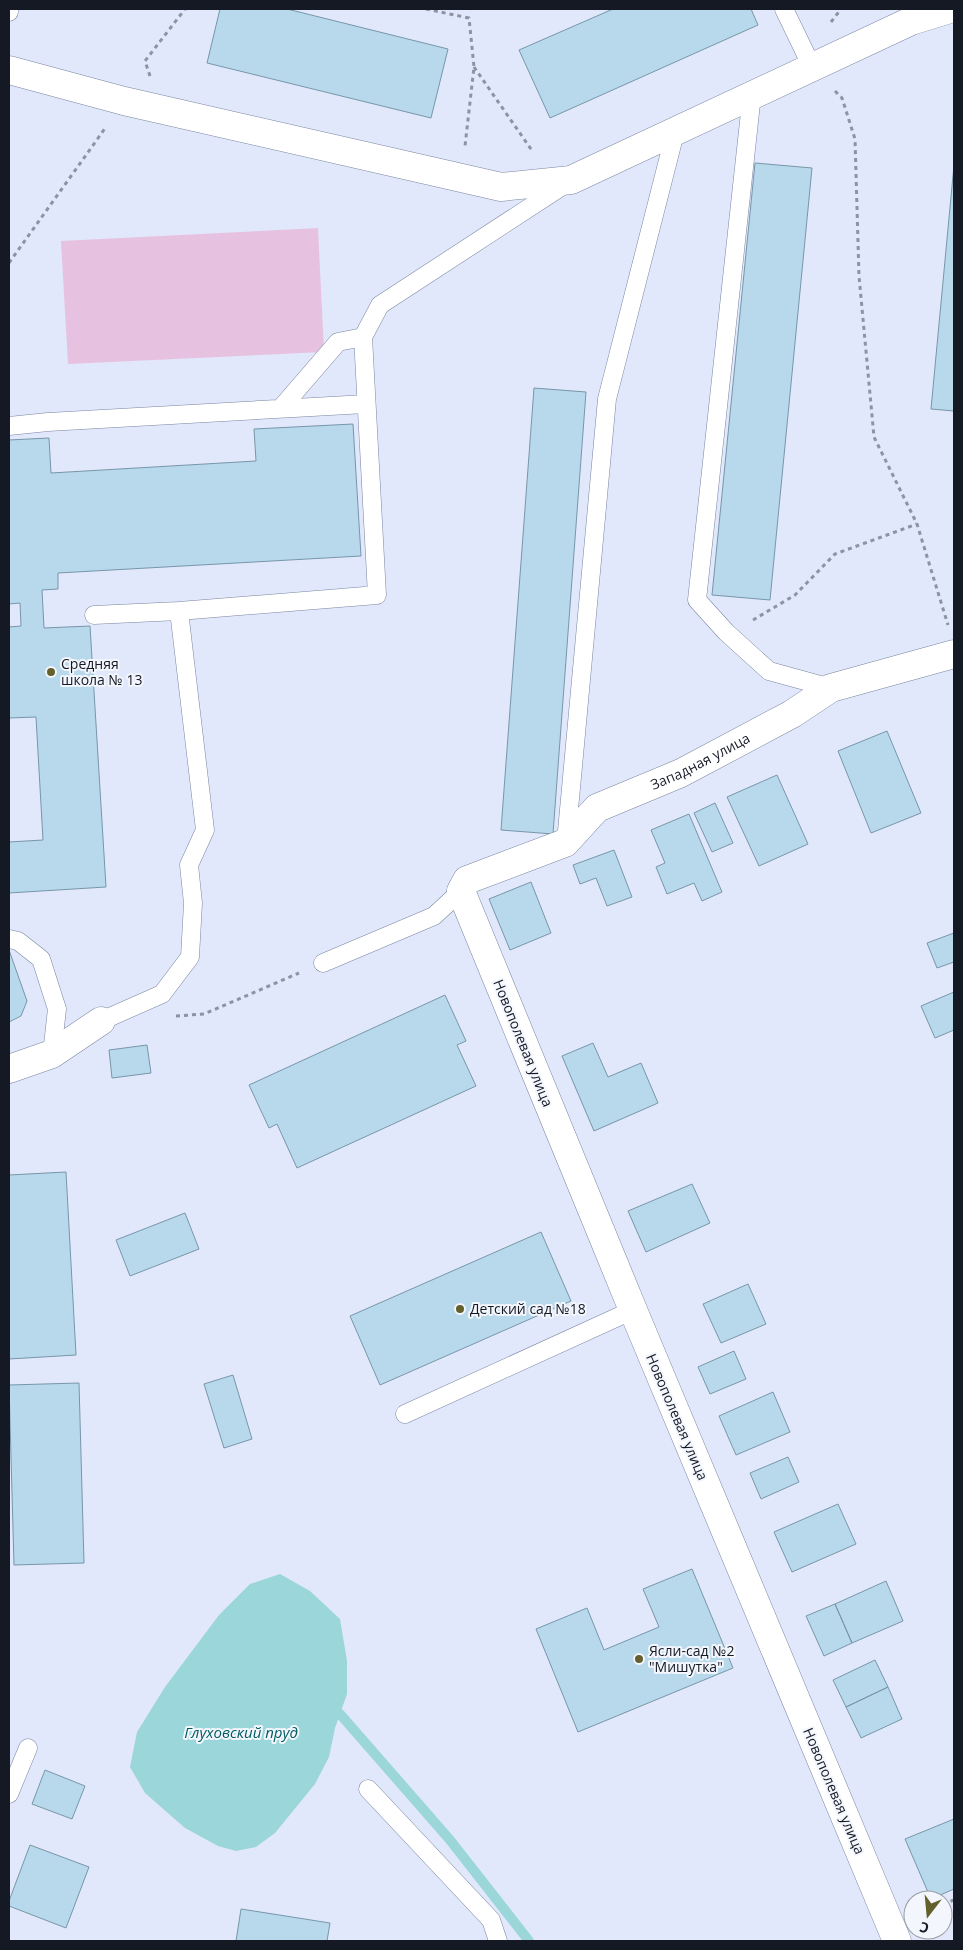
<svg xmlns="http://www.w3.org/2000/svg" width="963" height="1950" viewBox="0 0 963 1950" font-family="'Open Sans',sans-serif">
  <style>
    .green { fill: #e7c2e0 }
    .water { fill: #9bd6db }
    .lines { fill: none; stroke-linecap: round; stroke-linejoin: round }
    .stream { stroke: #9bd6db; stroke-width: 10 }
    .building { fill: #b8d8ec; stroke: #7896a9 }
    .service-casing { stroke: #7a85a0; stroke-width: 19 }
    .minor-casing { stroke: #7a85a0; stroke-width: 29 }
    .path { stroke: #8d93a3; stroke-width: 3; stroke-dasharray: 4 4; stroke-linecap: butt }
    .service { stroke: #fff; stroke-width: 18 }
    .minor { stroke: #fff; stroke-width: 28 }
    .poi-dot { fill: #63602d; stroke: #f3f6fc; stroke-width: 2 }
    .labels { text-anchor: middle; stroke-width: 4; stroke-linejoin: round; paint-order: stroke }
    .poi-label { font-size: 14px; fill: #151924; stroke: #f3f6fc; text-anchor: start }
    .street-label { font-size: 14px; fill: #151924; stroke: #f3f6fc }
    .water-label { font-size: 15px; font-style: italic; fill: #025b60; stroke: #f3f6fc }
  </style>
  <rect width="100%" height="100%" fill="#e1e8fb"/>
  <path class="green" d="M318,228l6,124 -256,12 -7,-123z"/>
  <path class="water" d="M280,1574l30,17 30,28 7,42v33l-12,34 -6,29 -14,27 -40,49 -19,14 -20,4 -18,-5 -33,-18 -40,-35 -15,-26 7,-35 28,-45 54,-72 31,-31z"/>
  <g class="lines">
    <path class="stream" d="M340,1714l110,126 79,101"/>
  </g>
  <path class="building" d="M220,9h67l161,40 -17,69 -224,-55z
    M613,9h138l7,16 -208,93 -31,-68z
    M755,163l57,5 -42,432 -58,-5z
    M954,165v246l-23,-2z
    M534,388l52,4 -33,442 -52,-4z
    M353,424l8,132 -303,17v16l-16,1 2,38 46,-2 16,261 -97,6v-51l34,-2 -7,-123 -27,1v-91l12,-1 -1,-23 -11,1v-164l40,-2 2,35 205,-12 -2,-32z
    M887,731l34,82 -50,20 -33,-82z
    M777,775l31,69 -49,22 -32,-69z
    M715,803l18,40 -21,9 -18,-39z
    M689,814l33,78 -20,9 -8,-18 -27,11 -11,-27 9,-4 -14,-33z
    M614,850l18,47 -25,9 -11,-28 -16,6 -7,-19z
    M531,882l20,51 -41,17 -21,-51z
    M954,933v29l-17,6 -10,-25z
    M9,950l18,51 -6,15 -12,6z
    M954,992v38l-19,8 -14,-32z
    M445,995l21,46 -9,4 19,41 -179,82 -20,-44 -8,4 -20,-43z
    M593,1043l15,34 33,-14 17,40 -64,28 -32,-75z
    M147,1045l4,28 -39,5 -3,-28z
    M66,1172l10,183 -67,4v-184z
    M692,1184l18,39 -64,29 -18,-41z
    M185,1213l14,36 -69,27 -14,-36z
    M541,1232l30,69 -191,84 -30,-69z
    M748,1284l18,40 -45,19 -18,-39z
    M734,1351l12,28 -36,15 -12,-27z
    M233,1375l19,64 -28,9 -20,-64z
    M79,1383l5,180 -70,2 -5,-180z
    M773,1392l17,40 -54,23 -17,-39z
    M788,1457l11,25 -38,17 -11,-26z
    M838,1504l18,40 -64,28 -18,-40z
    M692,1569l41,99 -155,64 -42,-103 51,-21 17,42 55,-23 -16,-38z
    M886,1581l17,40 -51,22 -17,-39z
    M835,1604l17,39 -28,13 -18,-40z
    M875,1660l13,27 -42,20 -13,-27z
    M888,1687l14,32 -41,19 -15,-31z
    M45,1770l40,16 -13,33 -40,-15z
    M954,1819v70l-23,10 -26,-60z
    M30,1845l59,22 -23,61 -57,-22v-5z
    M241,1909l89,14 -3,18h-91z"/>
  <g class="lines">
    <defs>
      <path id="service" d="M784,9l28,58
        M9,12v-3
        M752,94l-55,506 29,32 43,39 62,17
        M281,408l57,-66 25,-5
        M9,426l39,-4 318,-18
        M94,615l85,-4 198,-16 -14,-258 17,-32 187,-122
        M566,842l41,-443 68,-266
        M9,939l9,2 23,18 16,50 -5,45
        M323,963l111,-47 27,-25
        M101,1021l61,-27 28,-37 3,-54 -4,-38 16,-35 -26,-219
        M405,1414l228,-104
        M368,1789l123,131 7,21
        M9,1794l19,-46"/>
      <g id="minor">
        <path d="M9,70l115,31 377,86 70,-7 340,-159 39,-12"/>
        <path d="M9,1069l43,-15 49,-33"/>
        <path id="s1" d="M897,1941l-264,-631 -172,-419 6,-11 98,-37 32,-35 84,-35 111,-59 39,-26 123,-34"/>
      </g>
    </defs>
    <use href="#service" class="service-casing"/>
    <use href="#minor" class="minor-casing"/>
    <path class="path" d="M426,9l43,9 5,49 -9,79
      M831,22l10,-13
      M474,67l59,85
      M150,76l-5,-15 40,-52
      M835,91l7,7 13,41 4,137 15,161 43,87 31,101
      M9,263l97,-136
      M753,620l42,-25 40,-41 82,-30
      M176,1016l28,-2 95,-41
      M943,1904l11,-4"/>
    <use href="#service" class="service"/>
    <use href="#minor" class="minor"/>
  </g>
  <g class="poi-dot">
    <circle cx="51" cy="672" r="5"/>
    <circle cx="460" cy="1309" r="5"/>
    <circle cx="639" cy="1659" r="5"/>
  </g>
  <g class="labels">
    <g class="poi-label">
      <text x="61" y="669">Средняя<tspan x="61" dy="16">школа № 13</tspan></text>
      <text x="470" y="1314">Детский сад №18</text>
      <text x="649" y="1656">Ясли-сад №2<tspan x="649" dy="16">"Мишутка"</tspan></text>
    </g>
    <g class="street-label">
      <text dy="5" stroke="none"><textPath href="#s1" startOffset="1415">Западная улица</textPath></text>
      <text transform="translate(523 1043) rotate(68)" y="5">Новополевая улица</text>
      <text transform="translate(677 1417) rotate(67)" y="5">Новополевая улица</text>
      <text transform="translate(834 1791) rotate(67)" y="5">Новополевая улица</text>
    </g>
    <g class="water-label">
      <text x="241" y="1738">Глуховский пруд</text>
    </g>
  </g>
  <rect width="963" height="1950" fill="none" stroke="#151924" stroke-width="20"/>
  <g transform="translate(928 1915) rotate(196)"><circle r="24" fill="#f3f6fc" stroke="#9a9ea6"/>
  <path d="M0-4L9 19L0 12L-9 19Z" fill="#63602d"/>
  <text y="-8" font-size="14" font-weight="bold" text-anchor="middle" fill="#151924">С</text>
  </g>
</svg>
